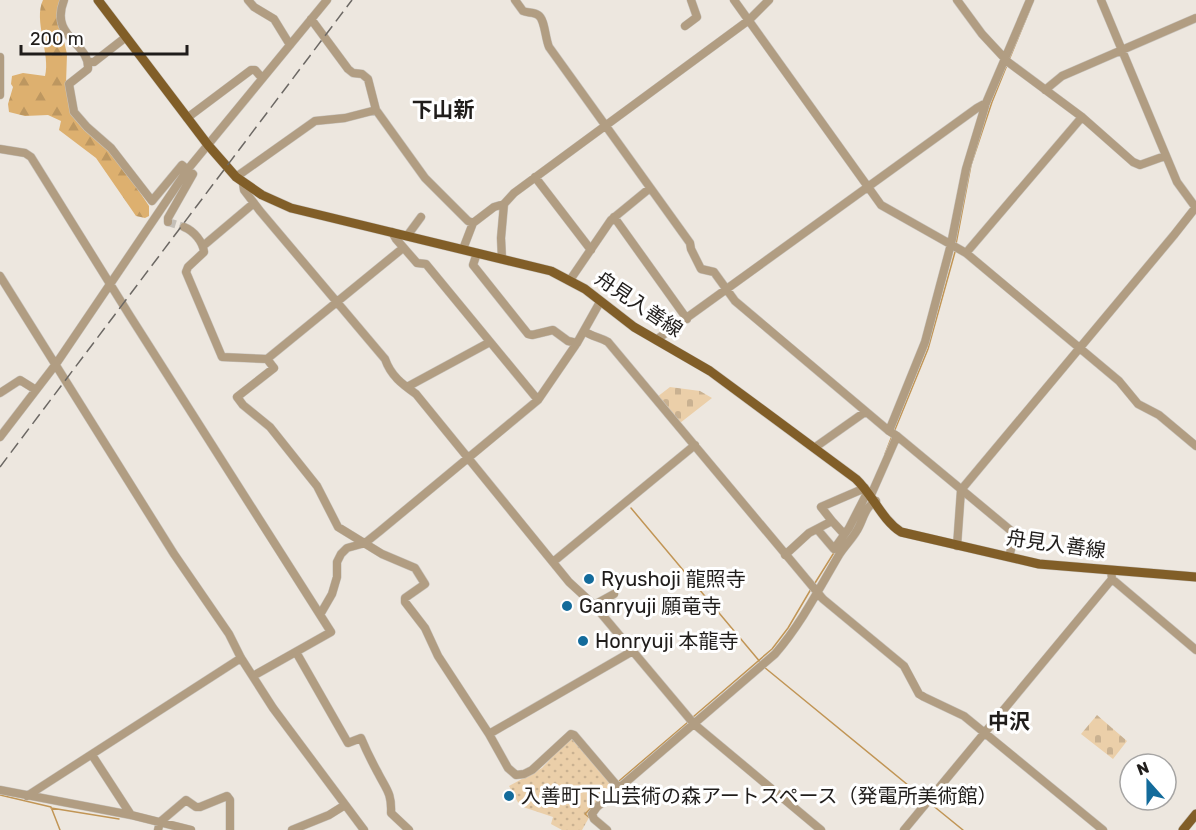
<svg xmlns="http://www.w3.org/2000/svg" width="1196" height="830" viewBox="0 0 1196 830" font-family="Rubik,'Noto Sans JP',sans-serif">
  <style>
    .forest { fill: url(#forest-firs) }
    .cemetery { fill: url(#cemetery-stones) }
    .park { fill: url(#park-dots) }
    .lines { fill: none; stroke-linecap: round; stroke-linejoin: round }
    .stream { stroke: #c19555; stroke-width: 1.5 }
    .minor-tunnel { stroke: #c4bfb8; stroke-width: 8; stroke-dasharray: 8 4; stroke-linecap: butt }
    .minor-casing { stroke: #c8c3bc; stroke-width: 9 }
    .major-casing { stroke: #c8c3bc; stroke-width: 10 }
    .minor { stroke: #b19d82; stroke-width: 8 }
    .major { stroke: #815e28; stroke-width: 9 }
    .rail { stroke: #6c6864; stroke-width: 1.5; stroke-dasharray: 12 6; stroke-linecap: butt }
    .poi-dot { fill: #136b9b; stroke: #fff; stroke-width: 2 }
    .labels { text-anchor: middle; stroke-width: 6; stroke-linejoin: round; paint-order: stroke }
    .street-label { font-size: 20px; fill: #201d1b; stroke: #fff }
    .poi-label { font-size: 20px; fill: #201d1b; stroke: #fff; text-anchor: start }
    .neighbourhood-label { font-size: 21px; font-weight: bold; fill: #201d1b; stroke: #fff }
  </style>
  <defs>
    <pattern id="forest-firs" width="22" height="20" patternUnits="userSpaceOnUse" patternTransform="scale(1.5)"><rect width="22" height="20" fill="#ddb06f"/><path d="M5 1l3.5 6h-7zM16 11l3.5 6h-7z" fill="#bd9760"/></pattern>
    <pattern id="cemetery-stones" width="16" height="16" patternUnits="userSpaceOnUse" patternTransform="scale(1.5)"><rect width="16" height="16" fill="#ebcfa9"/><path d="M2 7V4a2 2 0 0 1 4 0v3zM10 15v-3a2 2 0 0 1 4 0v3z" fill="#c9b191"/></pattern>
    <pattern id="park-dots" width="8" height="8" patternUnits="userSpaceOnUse" patternTransform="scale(1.5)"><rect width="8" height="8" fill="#ebcfa9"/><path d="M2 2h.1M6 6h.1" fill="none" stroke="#c9b191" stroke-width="1.8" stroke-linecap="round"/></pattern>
  </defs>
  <rect width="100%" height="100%" fill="#ede7df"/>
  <path class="forest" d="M43,0h19l-3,20 8,34 -1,30 3,21 54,62 26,39v10l-4,2 -9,-2 -40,-58 -37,-28 2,-9 -13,-6 -23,1 -16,-4 -1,-8 5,-17 -2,-3 1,-8 11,-3 22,3c6,-21 -12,-56 -2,-76z"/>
  <path class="cemetery" d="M670,387l30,4 12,7 -32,25 -23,-26z
    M1097,715l30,26 -14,18 -32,-25z"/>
  <path class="park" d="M571,737l44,51 -24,26 -9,16h-20l-11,-6 2,-7 -33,-11 -11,-20 33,-18z"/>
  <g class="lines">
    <path class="stream" d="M1009,60l21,-51
      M956,244l15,-79 21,-63 15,-37
      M894,432l34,-83 27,-97
      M885,454l7,-18
      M631,508l130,155
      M815,583l20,-32
      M764,667l161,132
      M693,717l79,-68 16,-21 23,-39
      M619,781l69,-59
      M0,795l51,12 9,23
      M931,804l32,26
      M51,808l68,11
      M591,819l-6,-5 28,-28"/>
    <path class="minor-tunnel" d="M168,222l16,5"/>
    <defs>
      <path id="minor" d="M64,0c-15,38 26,42 24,69l-19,15 5,28 13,15 24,21 41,53 30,-36 11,9 -25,44v4
        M248,0l6,7 20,12 16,26
        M515,0l8,11c4,2 11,1 15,4 7,4 7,23 11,32l141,196 1,6 10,20 13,3 21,29 154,130 8,5 -26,59
        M734,0l147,205 85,48 153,128 19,23 21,11 37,31
        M957,0l25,34 26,28 74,55 51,45 7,3 25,-9
        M1101,0l76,182 19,26
        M311,19l37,50 5,4 9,1 6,5 8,31 49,68 43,43 5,2 21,-16 10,-3
        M685,26l12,-9 -6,-17
        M0,57v38
        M88,62h6l32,-25
        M1045,90l17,-14 134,-58
        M187,118l64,-48h4l7,8
        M0,149l25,4 6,4 99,159 201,316 -78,44
        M236,177l79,-56 30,-3 31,-8
        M535,177l56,73
        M243,183l1,7 16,21 125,148c6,17 17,25 31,35l153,188 25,23 100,119 127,106
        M614,217l73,102
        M184,227c10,4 19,15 20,25l-16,15 -2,5 36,85 45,2 7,9 -37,29 6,8 27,22 47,59 21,41 44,27 33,14 10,16 -20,14v4l20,26 13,28 51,78 19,34 8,7 8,-1 8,-4 39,-36 3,1 45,53
        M392,232l4,7 21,24 9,1 112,136
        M407,236l14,-19
        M203,246l51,-43
        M463,249l10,-26
        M477,253l-4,12 55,69 4,1 21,-5 15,11 9,2
        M966,253l116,-136
        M502,259l-1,-21 3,-34 10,-11 235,-173 20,-20
        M0,276l174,278 55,80 12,24 32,50 91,122
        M570,280l41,-60 39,-32
        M584,331c8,6 16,6 24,11l215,257 81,67 15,28 5,3 40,19 139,114
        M656,340l321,-232 9,-5
        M267,359l136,-111
        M407,387l83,-45
        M0,393l20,-13 16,10
        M889,431l36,-89 26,-98 15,-75 20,-66 44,-103
        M897,436l118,98 -6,23
        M0,437l56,-73 132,-195 139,-169
        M814,448l51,-36
        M832,521l12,13
        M817,529l17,20 15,-21 19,-37
        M957,546l4,-56 213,-255 22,-28
        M785,555l24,-22 23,-12 -11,-14 44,-19
        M553,562l142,-117
        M1112,579l84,71
        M594,605l20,-11
        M321,613l11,-19 5,-17v-15l4,-8 6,-6 18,-5 15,-12 158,-131 39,-57 23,-41
        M296,652l52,91 13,-5c5,12 11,24 17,35 8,16 14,20 13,40l18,17
        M489,734l142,-82
        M92,755l39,60
        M0,790l131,25 60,15
        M27,796l214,-138
        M158,830l2,-8 26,-22 10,7h4l27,-11 3,4v30
        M292,830l37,-15 16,-10
        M607,830l-13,-11 -2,-5 5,-7 178,-153c26,-30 44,-65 64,-99 5,-8 12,-15 17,-23 7,-10 8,-25 20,-31
        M904,830l208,-251 -1,-9"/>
      <path id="major" d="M98,0l110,145 28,32 26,18 29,13 260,63 34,18 49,38 76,44 146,108c17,16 26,41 45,53l138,32 157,13
        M1183,830l13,-16"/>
    </defs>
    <use href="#minor" class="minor-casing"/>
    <use href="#major" class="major-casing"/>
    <use href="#minor" class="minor"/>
    <use href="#major" class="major"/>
    <path class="rail" d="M0,467l352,-467"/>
  </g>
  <g class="poi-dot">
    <circle cx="589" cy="579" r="6"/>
    <circle cx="567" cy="606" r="6"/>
    <circle cx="583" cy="641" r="6"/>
    <circle cx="509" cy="796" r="6"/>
  </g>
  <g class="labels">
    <g class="street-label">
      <text transform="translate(639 304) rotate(34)" y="7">舟見入善線</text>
      <text transform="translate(1056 544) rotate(8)" y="7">舟見入善線</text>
    </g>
    <g class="poi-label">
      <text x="601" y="586">Ryushoji 龍照寺</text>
      <text x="579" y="613">Ganryuji 願竜寺</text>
      <text x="595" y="648">Honryuji 本龍寺</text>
      <text x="521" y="803">入善町下山芸術の森アートスペース（発電所美術館）</text>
    </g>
    <g class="neighbourhood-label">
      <text x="443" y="117">下山新</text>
      <text x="1009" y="729">中沢</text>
    </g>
  </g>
  <g transform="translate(1148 782) rotate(339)"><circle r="28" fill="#ffffff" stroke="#a6a5a4" stroke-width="1.5"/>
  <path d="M0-4.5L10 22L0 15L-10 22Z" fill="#136b9b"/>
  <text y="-9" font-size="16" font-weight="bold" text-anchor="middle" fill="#201d1b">N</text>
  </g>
  <path d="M21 45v9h166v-9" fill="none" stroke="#201d1b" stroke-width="3"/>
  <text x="30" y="45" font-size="18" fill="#201d1b" stroke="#ffffff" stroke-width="4.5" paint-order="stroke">200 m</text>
</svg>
